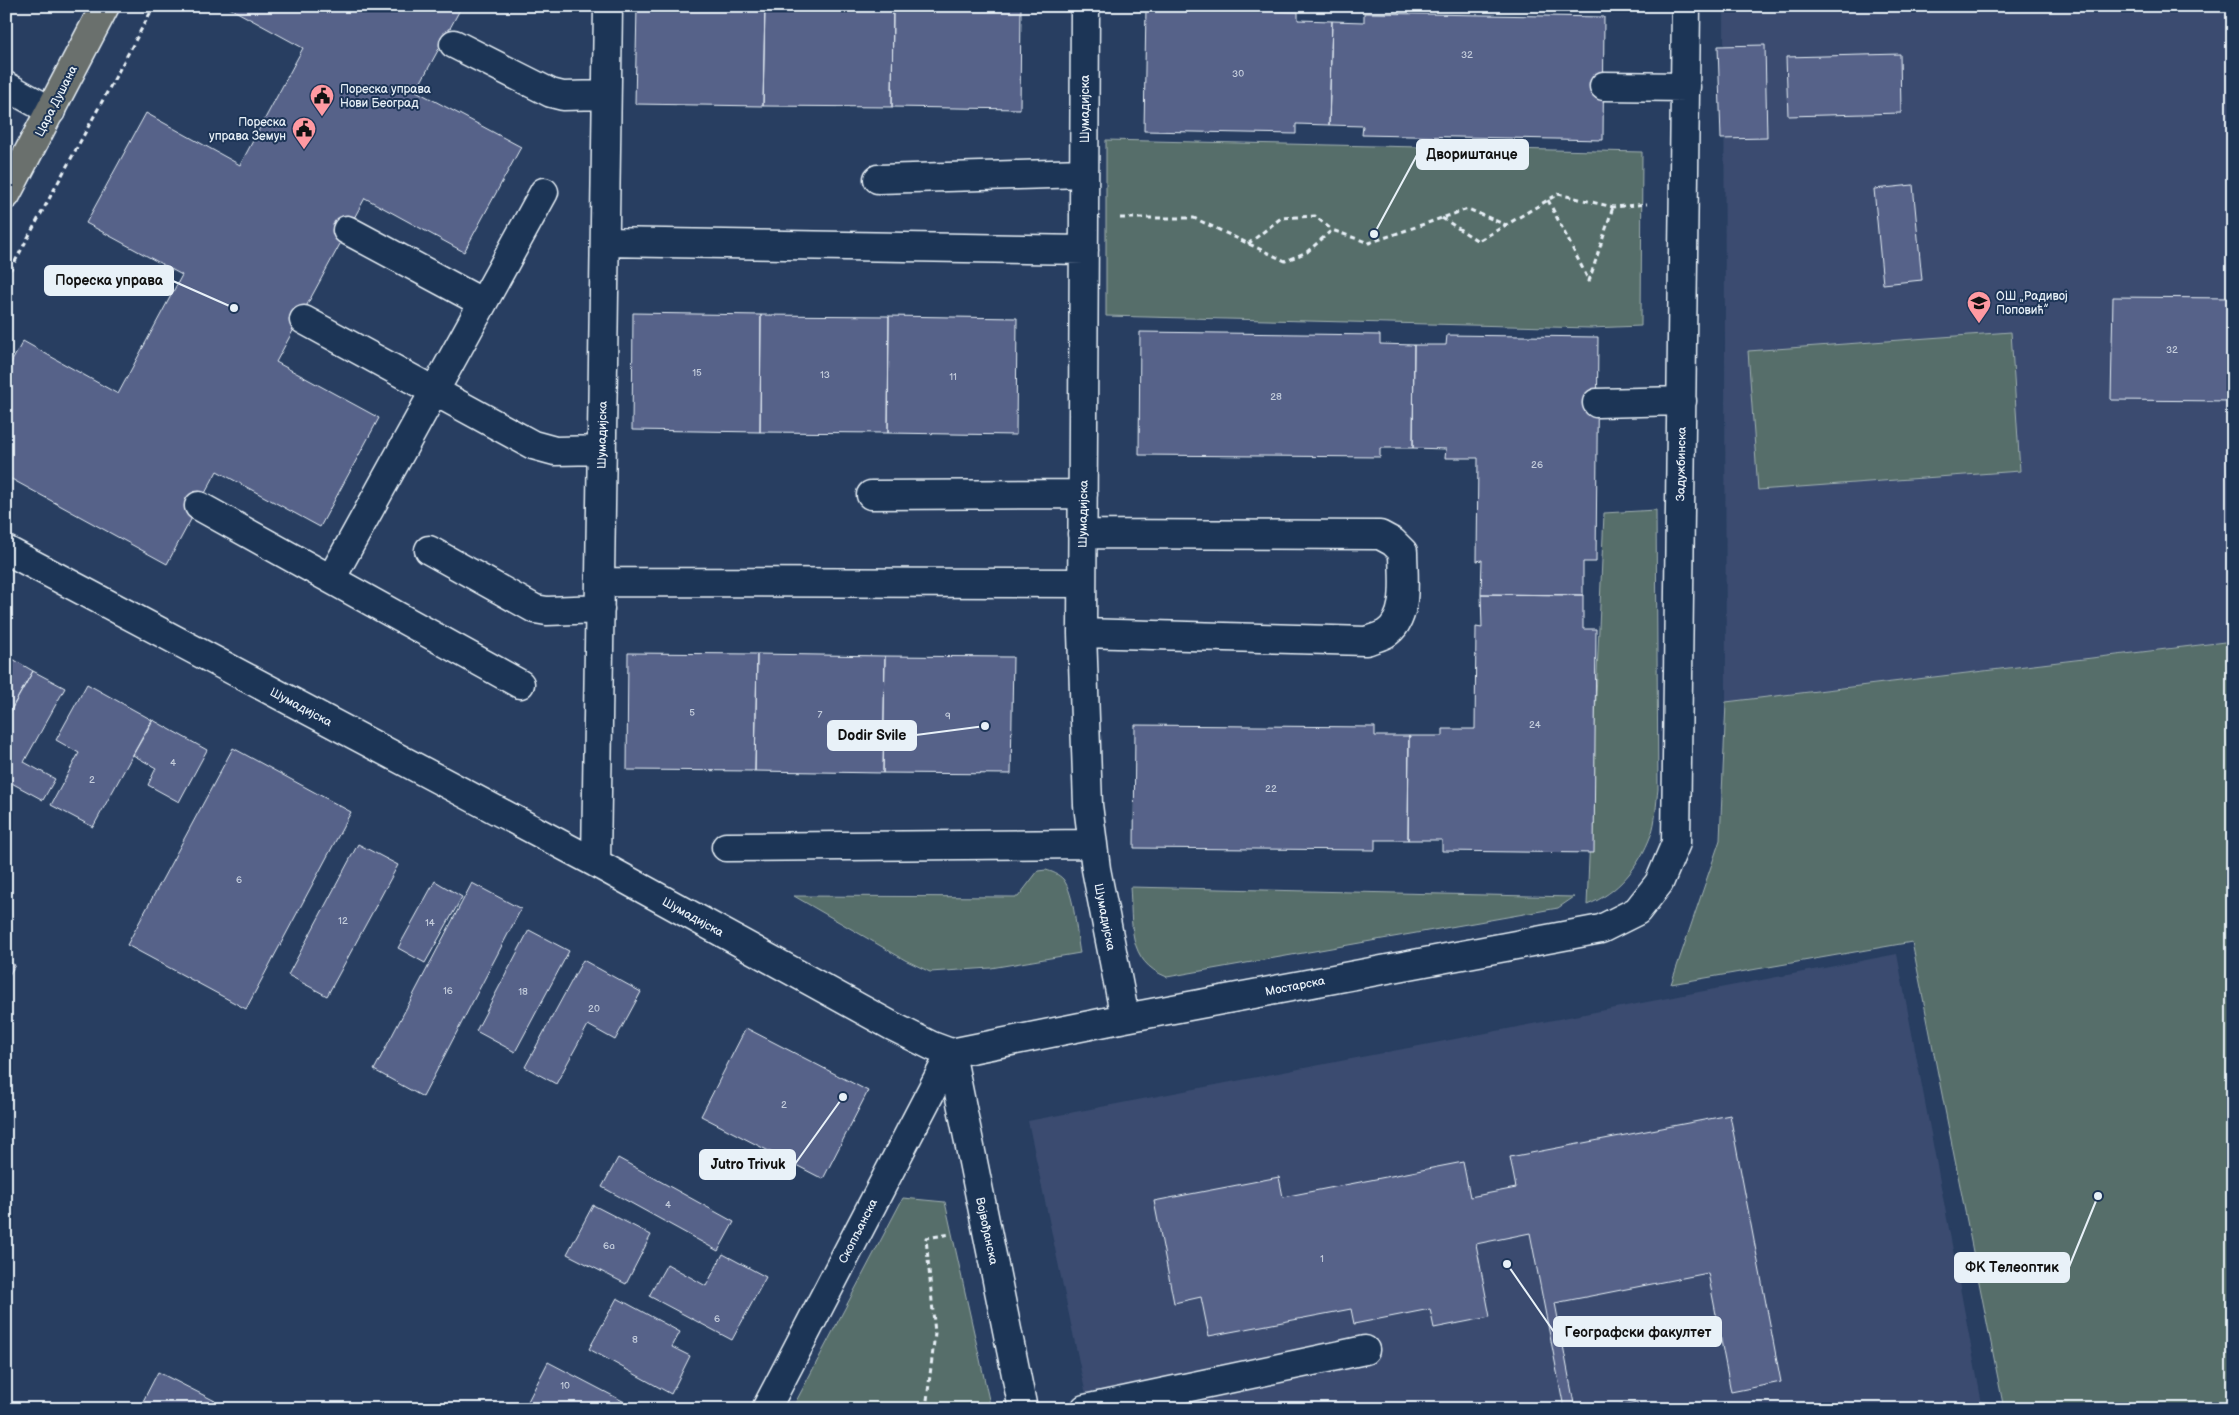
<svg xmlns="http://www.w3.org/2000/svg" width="2239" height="1415" viewBox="0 0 2239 1415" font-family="'Balsamiq Sans',sans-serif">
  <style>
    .built { fill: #3a4c70 }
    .green { fill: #576e6a; stroke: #a0b0b1 }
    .building { fill: #566289; stroke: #e8f1f8 }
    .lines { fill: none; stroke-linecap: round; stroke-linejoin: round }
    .minor-casing { stroke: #e8f1f8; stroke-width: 31 }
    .major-casing { stroke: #e8f1f8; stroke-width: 31 }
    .path { stroke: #e8f1f8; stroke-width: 3; stroke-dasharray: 5 4; stroke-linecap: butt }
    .minor { stroke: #1d3557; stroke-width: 28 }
    .major { stroke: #6b706d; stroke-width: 28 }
    .labels { text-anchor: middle; stroke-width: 4; stroke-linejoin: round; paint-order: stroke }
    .number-label { font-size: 10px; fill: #c4cddc }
    .poi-label { font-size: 12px; fill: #e8f1f8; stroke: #1d3557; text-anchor: start }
    .street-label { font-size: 12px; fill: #e8f1f8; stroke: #1d3557 }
    .leader { fill: none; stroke: #e8f1f8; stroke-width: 2 }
    .callout-dot { fill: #e8f1f8; stroke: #1d3557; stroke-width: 2 }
    .callout { fill: #e8f1f8; stroke: #e8f1f8; stroke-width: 2 }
    .callout-label { font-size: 14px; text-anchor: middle; font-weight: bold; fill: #111 }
  </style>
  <rect width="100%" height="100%" fill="#283e61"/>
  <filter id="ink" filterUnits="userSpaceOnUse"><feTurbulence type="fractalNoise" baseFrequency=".02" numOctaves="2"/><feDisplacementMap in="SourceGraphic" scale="10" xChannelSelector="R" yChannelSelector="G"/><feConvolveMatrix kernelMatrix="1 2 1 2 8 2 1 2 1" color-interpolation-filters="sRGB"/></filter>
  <g filter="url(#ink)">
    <path class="built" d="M1724,6h509v635l-507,61z
      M1897,954l86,455h-894l-61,-288z"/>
    <path class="green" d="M1106,140l536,12 -1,174 -51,2 -484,-12z
      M2011,332l9,139 -262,19 -10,-139z
      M1656,510l2,279c-2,15 -2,33 -7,46 -12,32 -33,58 -64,70l17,-392z
      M2233,641v768h-229l-92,-467 -241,42 49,-144 6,-138z
      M1046,870c7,2 12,4 17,9 12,15 13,55 17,74l-89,15 -61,4 -25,-12 -111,-64 224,1 20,-26z
      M1130,887l444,10 -16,11 -391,69c-41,-16 -34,-53 -37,-90z
      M903,1198l42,4 46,207h-199z"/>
    <path class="building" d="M226,6h236l-46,85 105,56 -57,105 -99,-54 -89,164 103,56 -59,109 -103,-56 -50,93 -161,-88v-104l17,-31 95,53 64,-119 -96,-52 60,-110 94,52 63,-117z
      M637,6h128l-2,100 -128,-2z
      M765,6h128l-1,101 -129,-1z
      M893,6h128l-1,103 -128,-2z
      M1146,6h120v5l32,1v8l34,1 -3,104 -33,-1v10l-152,-3z
      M1364,13l240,4 -1,123 -241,-5 1,-9 -34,-1 3,-104 32,1z
      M1765,45l2,93 -46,1 -3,-93z
      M1900,54l1,59 -113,3 -2,-59z
      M1913,185l9,95 -39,4 -9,-95z
      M2113,297l120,1v103l-122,-1z
      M633,313l128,2 -1,117 -128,-2z
      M761,315l128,1 -1,117 -128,-1z
      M889,316l128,2 -1,117 -128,-2z
      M1140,332l240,3v9l34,1 -1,103h-33v9l-241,-2z
      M1447,335l151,2 -2,225h-13v33l-102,-1 1,-34 -5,1 1,-103h-33l1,-9 -33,-1 1,-103h32z
      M1481,594l102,1v34h13l-2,224 -152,-2v-11h-34l1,-104h34v-7h32l1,-102 6,1z
      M628,653l129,1 -2,117 -128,-1z
      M757,654l128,2 -2,117 -128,-2z
      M6,655l27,16 -27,47z
      M885,656l128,1 -2,117 -128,-1z
      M33,671l32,17 -41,74 31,17 -12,21 -37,-20v-61z
      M87,684l65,36 -59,107 -42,-22 28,-52 -23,-13z
      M153,720l54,30 -28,52 -31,-17 8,-17 -23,-13z
      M1135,725l240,2v9h34l-1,104h-33v10l-241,-2z
      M233,748l118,64 -105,197 -119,-64z
      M358,844l40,21 -71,131 -39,-21z
      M435,881l27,16 -37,66 -27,-15z
      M472,883l49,26 -98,188 -49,-27z
      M529,930l40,21 -54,101 -39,-21z
      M583,960l58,32 -26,48 -27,-15 -32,59 -31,-17z
      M6,961l9,4 -9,15z
      M746,1028l122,63 -45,88 -122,-63z
      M1730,1115l51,267 -50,10 -23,-119 -153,30 20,106h-16l5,-1 -34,-175 -54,11 14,73 -56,11 -4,-19 -76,15 -3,-15 -142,27 -8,-39 -27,6 -20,-102 125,-24 4,20 180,-35 7,35 46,-9 -6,-31z
      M618,1158l116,64 -16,29 -116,-64z
      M593,1205l58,30 -25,49 -59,-30z
      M723,1254l43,23 -34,63 -83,-44 18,-32 39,22z
      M617,1298l63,34 -8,15 18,9 -19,38 -82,-45z
      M548,1362l90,47h-114z
      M158,1372l57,29 -4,8h-72z
      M1637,1403l1,6h-33z"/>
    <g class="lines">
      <defs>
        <path id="minor" d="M1085,6l-3,627 6,172 8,64 29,149
          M454,44l97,49 12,3 43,-1
          M6,86l45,25
          M1604,86l82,1
          M878,179l206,-6
          M347,230l136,73
          M605,242l479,8
          M304,320l229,125 22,6 47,-1
          M1597,403l85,-2
          M871,495l212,-1
          M199,506l321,178
          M6,550l590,313 296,163 40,20 19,7 174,-35 476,-89 36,-18 22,-28 17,-40 10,-837
          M429,550l106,59 12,2 53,-2
          M331,579l213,-387
          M600,582l482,1
          M1082,633l284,8c6,-2 13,-4 19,-7 25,-15 18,-58 18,-82l-10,-10 -13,-7 -298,-1
          M726,847l367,-3
          M596,863l12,-857
          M951,1053l72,356
          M766,1409l185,-356
          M1085,1409l280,-59"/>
        <path id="major" d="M6,195l99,-189"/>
      </defs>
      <use href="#minor" class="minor-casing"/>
      <use href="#major" class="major-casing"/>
      <path class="path" d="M1548,200l41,81 24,-74
        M1120,218h74l91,43 22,-9 25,-22 37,13 99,-34 38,16 52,-31 55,13 34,-3
        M1442,218l36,23 28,-16
        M1248,244l33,-26 34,-2 17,14
        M6,278l148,-272
        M926,1409l9,-76 -9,-95 25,-4"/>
      <use href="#minor" class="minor"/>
      <use href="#major" class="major"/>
    </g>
  </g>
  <defs>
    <symbol id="civic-pin" viewBox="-11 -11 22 30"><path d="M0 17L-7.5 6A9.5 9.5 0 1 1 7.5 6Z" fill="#ff9aa2" stroke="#1d3557"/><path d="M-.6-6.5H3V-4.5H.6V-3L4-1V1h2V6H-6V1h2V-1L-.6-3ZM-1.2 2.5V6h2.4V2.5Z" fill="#111"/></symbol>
    <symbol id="school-pin" viewBox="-11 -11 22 30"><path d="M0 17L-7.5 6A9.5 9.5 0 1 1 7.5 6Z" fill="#ff9aa2" stroke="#1d3557"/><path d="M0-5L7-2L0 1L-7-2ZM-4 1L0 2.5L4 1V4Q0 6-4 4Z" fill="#111"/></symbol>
  </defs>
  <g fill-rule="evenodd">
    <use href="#civic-pin" x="308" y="82" width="28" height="38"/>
    <use href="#civic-pin" x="290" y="115" width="28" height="38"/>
    <use href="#school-pin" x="1965" y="289" width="28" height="38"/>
  </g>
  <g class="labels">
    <g class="number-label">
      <text x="1467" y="58">32</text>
      <text x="1238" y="77">30</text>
      <text x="2172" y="353">32</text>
      <text x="697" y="376">15</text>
      <text x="825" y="378">13</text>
      <text x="953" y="380">11</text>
      <text x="1276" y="400">28</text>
      <text x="1537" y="468">26</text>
      <text x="692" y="716">5</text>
      <text x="820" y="718">7</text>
      <text x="948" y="719">9</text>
      <text x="1535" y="728">24</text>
      <text x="173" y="766">4</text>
      <text x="92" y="783">2</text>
      <text x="1271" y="792">22</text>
      <text x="239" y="883">6</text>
      <text x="343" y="924">12</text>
      <text x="430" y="926">14</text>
      <text x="448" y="994">16</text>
      <text x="523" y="995">18</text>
      <text x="594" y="1012">20</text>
      <text x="784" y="1108">2</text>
      <text x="668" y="1208">4</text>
      <text x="609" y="1249">6a</text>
      <text x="1322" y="1262">1</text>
      <text x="717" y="1322">6</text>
      <text x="635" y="1343">8</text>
      <text x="565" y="1389">10</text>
    </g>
    <g class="poi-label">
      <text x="340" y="93">Пореска управа<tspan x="340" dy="14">Нови Београд</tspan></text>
      <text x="286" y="126" text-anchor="end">Пореска<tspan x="286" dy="14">управа Земун</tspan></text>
      <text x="1996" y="300">ОШ „Радивој<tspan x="1996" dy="14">Поповић”</tspan></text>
    </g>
    <g class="street-label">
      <text transform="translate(56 101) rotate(-63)" y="4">Цара Душана</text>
      <text transform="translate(1085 109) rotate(-90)" y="4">Шумадијска</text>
      <text transform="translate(602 435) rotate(-89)" y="4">Шумадијска</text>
      <text transform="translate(1681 464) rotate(-89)" y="4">Задужбинска</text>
      <text transform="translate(1083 514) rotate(-89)" y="4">Шумадијска</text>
      <text transform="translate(301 707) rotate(28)" y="4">Шумадијска</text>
      <text transform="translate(693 917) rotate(29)" y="4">Шумадијска</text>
      <text transform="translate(1105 917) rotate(79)" y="4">Шумадијска</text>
      <text transform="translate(1295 986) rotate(-11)" y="4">Мостарска</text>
      <text transform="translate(858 1231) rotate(-63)" y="4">Скопљанска</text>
      <text transform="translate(987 1231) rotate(78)" y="4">Војвођанска</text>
    </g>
  </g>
  <path class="leader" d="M1374 234L1417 155M234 308L173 281M985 726L916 735M843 1097L795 1164M2098 1196L2069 1267M1507 1264L1554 1332"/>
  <g class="callout-dot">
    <circle cx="1374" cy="234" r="5"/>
    <circle cx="234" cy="308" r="5"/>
    <circle cx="985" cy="726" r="5"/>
    <circle cx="843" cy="1097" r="5"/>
    <circle cx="2098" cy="1196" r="5"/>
    <circle cx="1507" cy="1264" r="5"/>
  </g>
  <g class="callout">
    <rect x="1417" y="140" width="111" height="29" rx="5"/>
    <rect x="45" y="266" width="128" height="29" rx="5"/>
    <rect x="828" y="721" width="88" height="29" rx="5"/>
    <rect x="700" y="1150" width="95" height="29" rx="5"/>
    <rect x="1955" y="1253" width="114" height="29" rx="5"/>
    <rect x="1554" y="1317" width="167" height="29" rx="5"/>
  </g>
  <g class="callout-label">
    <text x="1472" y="159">Двориштанце</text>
    <text x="109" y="285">Пореска управа</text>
    <text x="872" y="740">Dodir Svile</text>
    <text x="748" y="1169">Jutro Trivuk</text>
    <text x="2012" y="1272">ФК Телеоптик</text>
    <text x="1638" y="1337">Географски факултет</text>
  </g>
  <rect width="2239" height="1415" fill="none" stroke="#1d3557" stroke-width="25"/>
  <rect x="12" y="12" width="2214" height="1390" fill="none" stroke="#e8f1f8" stroke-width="2" filter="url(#ink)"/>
</svg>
